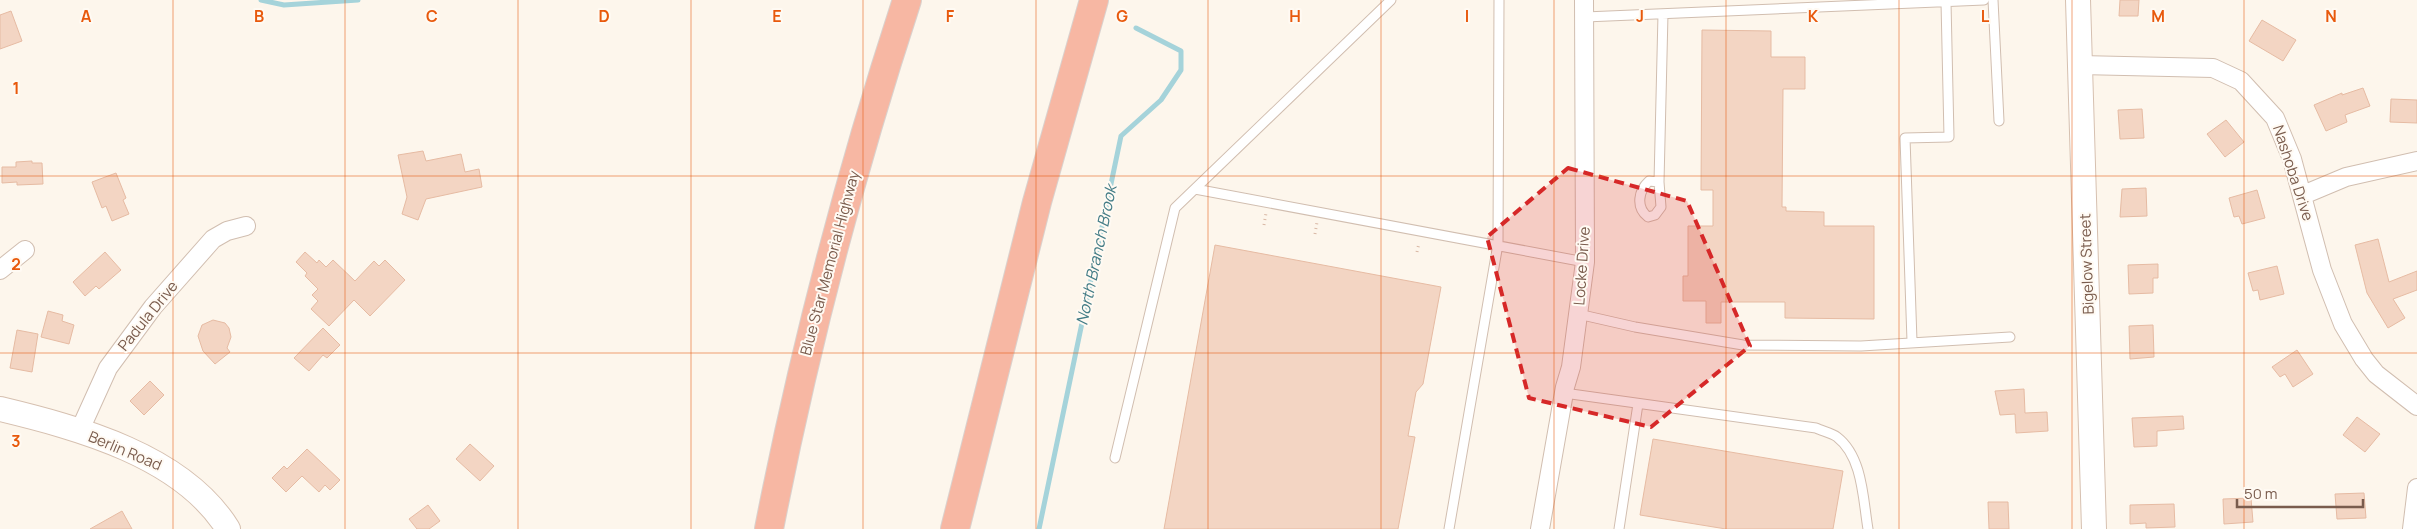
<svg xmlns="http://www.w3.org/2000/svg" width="2417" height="529" viewBox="0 0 2417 529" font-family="Manrope,sans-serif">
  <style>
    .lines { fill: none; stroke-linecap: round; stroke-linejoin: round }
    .stream { stroke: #a5d3da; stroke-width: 5 }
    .building { fill: #f3d5c3; stroke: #e6bba3 }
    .lane-casing { stroke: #d1beb0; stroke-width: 11 }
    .street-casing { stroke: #d1beb0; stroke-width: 20 }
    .secondary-casing { stroke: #d6c0b0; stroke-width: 26 }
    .highway-casing { stroke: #dad1cd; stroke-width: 30 }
    .path { stroke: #d9b8a5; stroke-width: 3; stroke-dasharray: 1 4; stroke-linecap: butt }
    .lane { stroke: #fff; stroke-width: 9 }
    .street { stroke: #fff; stroke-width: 18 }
    .secondary { stroke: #fff; stroke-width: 24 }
    .highway { stroke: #f7b7a3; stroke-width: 28 }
    .marked { fill: #d62828; fill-opacity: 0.2; stroke: #d62828; stroke-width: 4; stroke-dasharray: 10 6; stroke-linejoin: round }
    .grid { fill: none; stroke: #e8590c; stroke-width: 1; stroke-opacity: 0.55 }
    .labels { text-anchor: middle; stroke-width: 4; stroke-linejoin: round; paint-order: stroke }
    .street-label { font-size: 15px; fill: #7a5c4d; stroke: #fffaf3 }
    .water-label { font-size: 16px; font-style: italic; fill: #437c86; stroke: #fffaf3 }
    .grid-label { font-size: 16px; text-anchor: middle; font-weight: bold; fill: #e8590c; stroke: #fffaf3; stroke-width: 4; stroke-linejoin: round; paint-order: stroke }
  </style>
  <rect width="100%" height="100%" fill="#fdf6ec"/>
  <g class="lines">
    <path class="stream" d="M261,0l23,5 74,-5
      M1039,529l82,-393 40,-36 20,-30v-19l-45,-23"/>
  </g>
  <path class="building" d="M2120,0h19l-1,16h-19z
    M11,11l11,30 -22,8v-34z
    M2262,20l34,20 -13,21 -34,-20z
    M1702,30l69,1v26h34v32h-22l-1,118h4v4l38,1v14h50v93l-89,-1v-16h-64v21h-15v-22h-23v-25h5v-50h25v-36h-12z
    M2363,88l7,18 -25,9 2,7 -21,9 -12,-26 28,-12v2z
    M2391,99l26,1v23l-27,-1z
    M2142,109l2,29 -24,1 -2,-29z
    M2226,120l18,22 -19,15 -18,-23z
    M423,151l3,10 35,-7 4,18 14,-3 3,18 -56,12 -8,21 -16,-6 5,-17 -9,-42z
    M32,161v2h10l1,21 -26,1v-3l-15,1v-16h14v-5z
    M116,173l10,25 -3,2 6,14 -17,7 -6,-15 -4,2 -10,-26z
    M2146,188l1,28 -27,1 2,-28z
    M2257,190l8,28 -23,6 -3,-8 -5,1 -5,-19z
    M2378,239l11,43 28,-11v19l-24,9 12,19 -17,10 -21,-35 -12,-48z
    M1215,245l226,42 -18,97 -7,8 -8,44 7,1 -17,92h-234z
    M105,252l16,18 -22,19 -3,-3 -11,10 -12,-14z
    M305,252l12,11 2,-3 7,7 7,-7 22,21 19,-20 5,5 6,-6 20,20 -35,36 -16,-16 -25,26 -18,-17 7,-8 -6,-6 6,-6 -13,-13 2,-3 -11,-11z
    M2158,264v14h-5v15l-24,1 -1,-29z
    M2277,266l7,28 -24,6 -2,-10 -5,1 -5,-18z
    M48,311l15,4 -1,6 12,4 -5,19 -28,-7z
    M213,320l12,3 4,5 2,9 -4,11 3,4 -15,12 -12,-13 -5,-15 4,-11z
    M2153,325l1,32 -24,2 -1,-33z
    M323,328l17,17 -13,13 -4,-3 -14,16 -15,-13z
    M17,330l21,4 -6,38 -22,-4z
    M2297,350l16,24 -20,13 -8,-13 -5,3 -8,-10z
    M150,381l14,14 -20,20 -14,-14z
    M2024,389l1,24 22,-1 1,19 -32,2 -1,-19 -15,1 -5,-24z
    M2183,416l1,13 -27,2v15l-23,1 -2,-29z
    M2357,417l23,17 -15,18 -22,-17z
    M1653,439l190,32 -10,58h-107l-86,-14z
    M470,444l24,22 -14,15 -24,-22z
    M307,449l33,31 -10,10 -5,-5 -6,7 -17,-16 -16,16 -14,-14 12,-12 3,3z
    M2364,493l2,25 -29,1 -2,-25z
    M2251,498l2,24 -29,2 -1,-25z
    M1988,502h20l1,27h-20z
    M2174,504l1,23 -29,1v-5l-16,1v-19z
    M428,505l12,16 -11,8h-12l-8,-10z
    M122,511l10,18h-42z"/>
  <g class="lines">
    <defs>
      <path id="lane" d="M1993,0l6,121
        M1585,17l399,-17
        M1659,182l-10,-1c-10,9 -14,26 -1,36l7,-2 6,-8 -2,-25 4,-168
        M1195,189l390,73
        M1578,314l57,13 108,18 118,1 149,-9
        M1912,341l-7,-203 44,-1 -3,-135
        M1564,393l252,35c6,3 16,5 21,9 26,20 26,63 31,92
        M1115,458l60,-250 216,-208
        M1449,529l49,-285 1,-244
        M1619,529l19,-125"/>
      <path id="street" d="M2080,65l133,3 28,13 34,37 17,41 30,111 21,54 21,35 12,15 41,32
        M2303,195l43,-18 71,-16
        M0,270l25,-20
        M79,432l29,-64 45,-61 60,-68 14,-8 19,-5
        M1540,529l25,-142 6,-20 14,-105 -1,-262
        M2412,529l5,-41"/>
      <path id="secondary" d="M2078,0l16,529
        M0,409c79,19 183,47 228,120"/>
      <path id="highway" d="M769,529c35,-179 81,-355 138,-529
        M955,529l82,-327 57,-202"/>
    </defs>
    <use href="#lane" class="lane-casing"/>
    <use href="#street" class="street-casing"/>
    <use href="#secondary" class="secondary-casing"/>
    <use href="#highway" class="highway-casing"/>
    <path class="path" d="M1264,225l2,-12
      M1315,234l2,-12
      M1417,252l2,-9"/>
    <use href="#lane" class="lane"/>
    <use href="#street" class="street"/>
    <use href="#secondary" class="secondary"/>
    <use href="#highway" class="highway"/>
  </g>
  <path class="marked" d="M1568,168l119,33 63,145 -99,81 -122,-29 -42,-161z"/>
  <path class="grid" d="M173,0v529M345,0v529M518,0v529M691,0v529M863,0v529M1036,0v529M1208,0v529M1381,0v529M1554,0v529M1726,0v529M1899,0v529M2072,0v529M2244,0v529M0,176h2417M0,353h2417"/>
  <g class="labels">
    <g class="street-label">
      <text transform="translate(2293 173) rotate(72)" y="5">Nashoba Drive</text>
      <text transform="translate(830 263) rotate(-75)" y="5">Blue Star Memorial Highway</text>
      <text transform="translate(2087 264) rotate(-92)" y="5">Bigelow Street</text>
      <text transform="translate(1582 266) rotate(-86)" y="5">Locke Drive</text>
      <text transform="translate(148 316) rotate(-51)" y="5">Padula Drive</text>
      <text transform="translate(125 451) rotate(23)" y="5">Berlin Road</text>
    </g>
    <g class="water-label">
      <text transform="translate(1096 255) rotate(-78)" y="6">North Branch Brook</text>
    </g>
  </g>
  <g class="grid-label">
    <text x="86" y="22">A</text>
    <text x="259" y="22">B</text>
    <text x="432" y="22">C</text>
    <text x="604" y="22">D</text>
    <text x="777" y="22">E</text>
    <text x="950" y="22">F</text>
    <text x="1122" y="22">G</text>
    <text x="1295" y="22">H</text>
    <text x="1467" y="22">I</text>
    <text x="1640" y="22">J</text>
    <text x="1813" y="22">K</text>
    <text x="1985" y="22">L</text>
    <text x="2158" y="22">M</text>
    <text x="2331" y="22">N</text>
    <text x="16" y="94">1</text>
    <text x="16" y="270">2</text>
    <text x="16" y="447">3</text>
  </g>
  <path d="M2237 499v8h126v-8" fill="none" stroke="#7a5c4d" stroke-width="2.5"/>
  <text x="2244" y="499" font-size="15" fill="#7a5c4d" stroke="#fffaf3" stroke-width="4" paint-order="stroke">50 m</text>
</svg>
